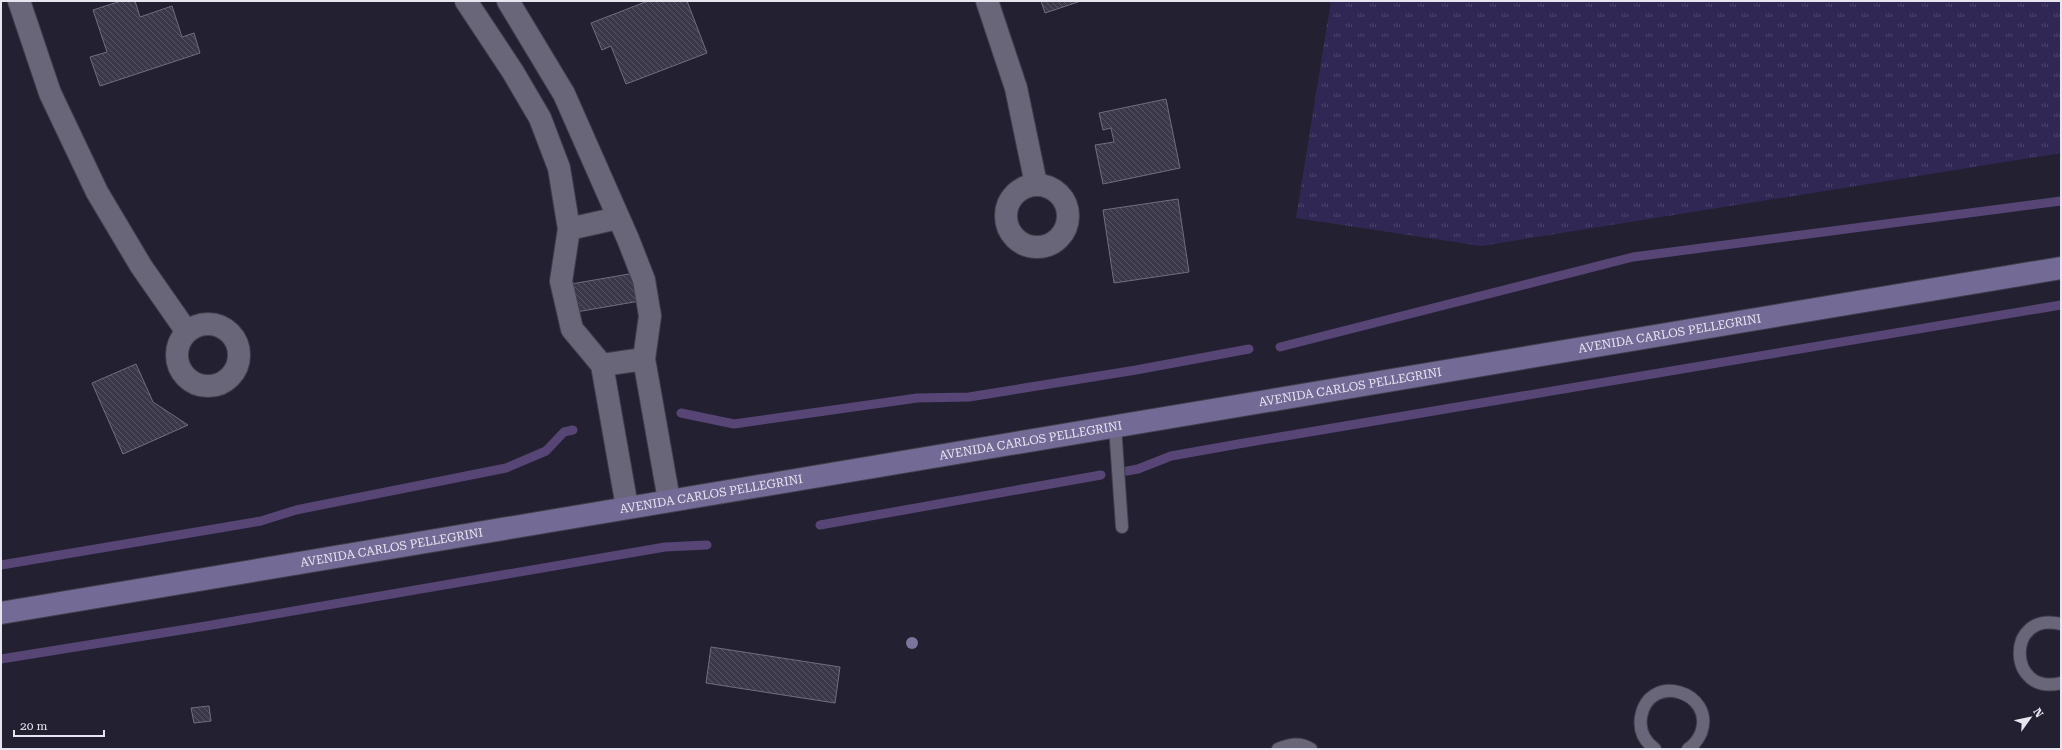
<svg xmlns="http://www.w3.org/2000/svg" width="2062" height="750" viewBox="0 0 2062 750" font-family="'Roboto Serif',serif">
  <style>
    .grass { fill: url(#grass-tufts) }
    .lines { fill: none; stroke-linecap: round; stroke-linejoin: round }
    .stream { stroke: #564575; stroke-width: 9 }
    .building { fill: url(#building-back-hatch); stroke: #706d80 }
    .service-casing { stroke: #413f4c; stroke-width: 14 }
    .minor-casing { stroke: #413f4c; stroke-width: 24 }
    .secondary-casing { stroke: #413f4c; stroke-width: 24 }
    .service { stroke: #696679; stroke-width: 12 }
    .minor { stroke: #696679; stroke-width: 22 }
    .secondary { stroke: #736b96; stroke-width: 22 }
    .tree { fill: #7b769e }
    .labels { text-anchor: middle; stroke-width: 3.5; stroke-linejoin: round; paint-order: stroke }
    .street-label { font-size: 12px; fill: #e7e5f0; stroke: #232131 }
  </style>
  <defs>
    <pattern id="grass-tufts" width="24" height="20" patternUnits="userSpaceOnUse"><rect width="24" height="20" fill="#312754"/><path d="M3 7l-1-3M5 7V3M7 7l1-3M15 17l-1-3M17 17v-4M19 17l1-3" fill="none" stroke="#4f466d"/></pattern>
    <pattern id="building-back-hatch" width="6" height="6" patternUnits="userSpaceOnUse"><rect width="6" height="6" fill="#3a3849"/><path d="M-1 5l2 2M0 0l6 6M5-1l2 2" fill="none" stroke="#565564"/></pattern>
  </defs>
  <rect width="100%" height="100%" fill="#232131"/>
  <path class="grass" d="M1331,1h730v152l-580,93 -185,-28z"/>
  <g class="lines">
    <path class="stream" d="M1280,347l353,-90 428,-56
      M681,413l53,11 183,-26 52,-1 167,-27 113,-21
      M1127,471l11,-2 33,-13 73,-13 817,-138
      M820,525l281,-50
      M1,565l260,-44 35,-11 210,-42 40,-17 18,-19 9,-2
      M1,659l205,-33 459,-79 42,-2"/>
  </g>
  <path class="building" d="M121,1h14l5,16 32,-11 10,31 12,-4 6,20 -100,33 -10,-29 17,-5 -14,-42z
    M648,1h39l20,52 -81,31 -15,-38 -9,4 -11,-27z
    M1041,1h40l-36,12z
    M1166,99l14,69 -77,16 -8,-39 19,-3 -3,-14 -8,2 -4,-17z
    M1178,199l11,73 -75,11 -11,-73z
    M652,270l5,28 -98,17 -5,-28z
    M136,364l17,38 35,23 -65,29 -31,-71z
    M711,647l129,20 -5,36 -129,-20z
    M209,706l2,15 -17,2 -3,-15z"/>
  <g class="lines">
    <defs>
      <path id="service" d="M1115,426l7,101
        M2061,624c-56,-14 -54,73 0,59
        M1278,749c12,-5 22,-7 33,0
        M1655,749c-11,-8 -16,-19 -14,-32 8,-46 75,-25 60,16 -3,7 -7,12 -13,16"/>
      <path id="minor" d="M19,1l31,92 47,99 44,74 46,66
        M466,1l47,71 27,46 19,50 10,61 -8,52 11,48 30,36 25,142
        M508,1l56,93 64,145 16,41 6,36 -6,43 25,141
        M987,1l29,87 20,96
        M1006 216a31 31 0 1 1 62 0a31 31 0 1 1-62 0Z
        M569,229l49,-11
        M177 355a31 31 0 1 1 62 0a31 31 0 1 1-62 0Z
        M602,365l42,-6"/>
      <g id="secondary">
        <path id="s1" d="M1,613l2060,-345"/>
      </g>
    </defs>
    <use href="#service" class="service-casing"/>
    <use href="#minor" class="minor-casing"/>
    <use href="#secondary" class="secondary-casing"/>
    <use href="#service" class="service"/>
    <use href="#minor" class="minor"/>
    <use href="#secondary" class="secondary"/>
  </g>
  <circle class="tree" cx="912" cy="643" r="6"/>
  <g class="labels">
    <g class="street-label">
      <text dy="4" stroke="none"><textPath href="#s1" startOffset="1692">AVENIDA CARLOS PELLEGRINI</textPath></text>
      <text dy="4" stroke="none"><textPath href="#s1" startOffset="1368">AVENIDA CARLOS PELLEGRINI</textPath></text>
      <text dy="4" stroke="none"><textPath href="#s1" startOffset="1044">AVENIDA CARLOS PELLEGRINI</textPath></text>
      <text dy="4" stroke="none"><textPath href="#s1" startOffset="720">AVENIDA CARLOS PELLEGRINI</textPath></text>
      <text dy="4" stroke="none"><textPath href="#s1" startOffset="396">AVENIDA CARLOS PELLEGRINI</textPath></text>
    </g>
  </g>
  <rect width="2062" height="750" fill="none" stroke="#e7e5f0" stroke-width="4"/>
  <g transform="translate(2030 718) rotate(57)" stroke="#232131" stroke-width="3" paint-order="stroke">
  <path d="M0-3L7 15L0 10L-7 15Z" fill="#e7e5f0"/>
  <text y="-6" font-size="11" font-weight="bold" text-anchor="middle" fill="#e7e5f0">N</text>
  </g>
  <path d="M14 730v6h90v-6" fill="none" stroke="#e7e5f0" stroke-width="2"/>
  <text x="20" y="730" font-size="12" fill="#e7e5f0" stroke="#232131" stroke-width="3" paint-order="stroke">20 m</text>
</svg>
